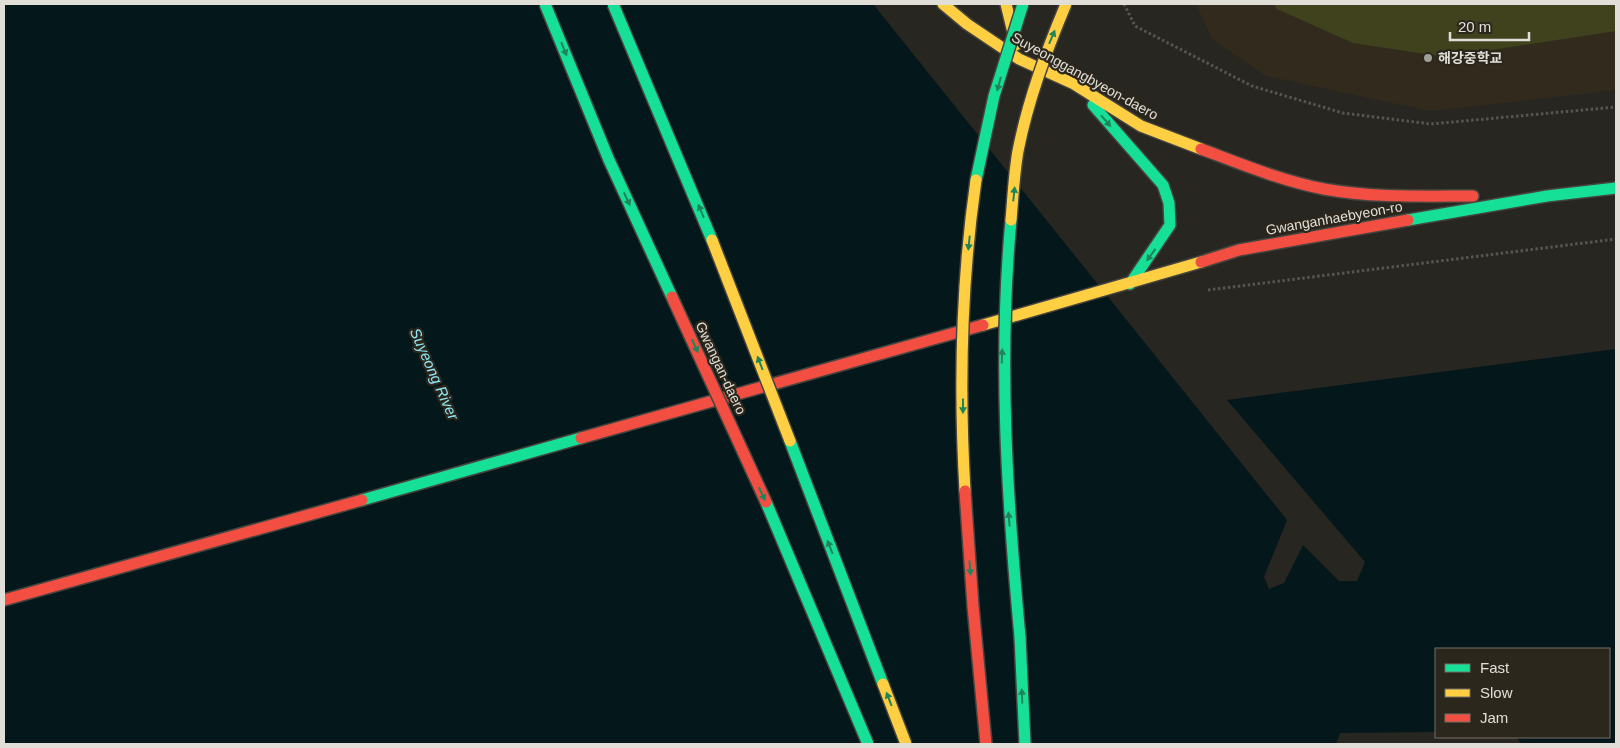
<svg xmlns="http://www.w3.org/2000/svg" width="1620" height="748" viewBox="0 0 1620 748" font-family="Helvetica,'Noto Sans KR',sans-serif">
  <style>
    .built { fill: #322b1d }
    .green { fill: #40421e }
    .water { fill: #04171b }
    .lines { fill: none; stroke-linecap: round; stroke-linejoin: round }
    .fast-casing { stroke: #46443f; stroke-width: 14 }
    .slow-casing { stroke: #46443f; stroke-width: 14 }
    .jam-casing { stroke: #46443f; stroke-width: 14 }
    .path { stroke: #575551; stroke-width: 3; stroke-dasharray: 2.5 2.5; stroke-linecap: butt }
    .fast { stroke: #16e098; stroke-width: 11 }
    .slow { stroke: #ffcf43; stroke-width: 11 }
    .jam { stroke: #f24e42; stroke-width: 11 }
    .fast-bridge-casing { stroke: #46443f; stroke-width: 14; stroke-linecap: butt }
    .slow-bridge-casing { stroke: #46443f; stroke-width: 14; stroke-linecap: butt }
    .jam-bridge-casing { stroke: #46443f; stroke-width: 14; stroke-linecap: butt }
    .fast-bridge { stroke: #16e098; stroke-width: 11 }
    .slow-bridge { stroke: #ffcf43; stroke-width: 11 }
    .jam-bridge { stroke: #f24e42; stroke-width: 11 }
    .oneway { fill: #20845a }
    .poi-dot { fill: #a09e98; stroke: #2b271c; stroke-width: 2 }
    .labels { text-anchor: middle; stroke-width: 4.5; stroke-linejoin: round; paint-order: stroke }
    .poi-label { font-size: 14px; font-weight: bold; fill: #e1ded8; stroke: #2b271c; text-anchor: start }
    .street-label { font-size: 14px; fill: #e1ded8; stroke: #2b271c }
    .water-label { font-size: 15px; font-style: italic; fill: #8fe8fb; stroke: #2b271c }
  </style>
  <rect width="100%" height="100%" fill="#282620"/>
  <path class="built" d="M1196,4h420v86l-186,21 -164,-35 -54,-37z"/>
  <path class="green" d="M1274,4h342v27l-171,26 -92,-14 -76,-34z"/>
  <path class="water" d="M4,4h869l414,516 -23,57 5,12 15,-6 19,-38 36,36h18l8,-19 -138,-162 389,-51v395h-94l-6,-7h93v-88h-173v83l-96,1 -4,11h-1332z"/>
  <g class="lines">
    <defs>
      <path id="fast" d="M1093,105l70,80 6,18 1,22 -40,59
        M1408,220l139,-24 69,-8
        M362,500l219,-62
        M1020,637l5,107"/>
      <path id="slow" d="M943,4l24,20 52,35 55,25 67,42 60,23
        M1006,4l10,41
        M983,325l218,-63"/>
      <path id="jam" d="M1201,149c40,15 81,32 123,40 49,9 100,7 149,7
        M1201,262l38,-12 169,-30
        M581,438l402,-113
        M4,600l358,-100"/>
    </defs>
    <use href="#fast" class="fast-casing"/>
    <use href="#slow" class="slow-casing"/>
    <use href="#jam" class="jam-casing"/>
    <path class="path" d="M1124,4l11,22 117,60 91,27 88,11 185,-17
      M1208,290l408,-51"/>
    <use href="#fast" class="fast"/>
    <use href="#slow" class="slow"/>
    <use href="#jam" class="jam"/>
    <defs>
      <path id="fast-bridge" d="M545,4l64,156 63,137
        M613,4l99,236
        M976,180l18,-84 29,-92
        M1011,220c-13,140 -4,278 9,417
        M790,441l93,243
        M766,502l102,242"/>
      <path id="slow-bridge" d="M1011,220c2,-23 3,-46 7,-69 10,-51 28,-99 48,-147
        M712,240l78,201
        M965,491c-6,-103 -4,-208 11,-311
        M883,684l23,60"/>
      <path id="jam-bridge" d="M672,297l94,205
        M965,491l8,115 13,138"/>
    </defs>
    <use href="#fast-bridge" class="fast-bridge-casing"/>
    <use href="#slow-bridge" class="slow-bridge-casing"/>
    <use href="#jam-bridge" class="jam-bridge-casing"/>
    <use href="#fast-bridge" class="fast-bridge"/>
    <use href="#slow-bridge" class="slow-bridge"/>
    <use href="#jam-bridge" class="jam-bridge"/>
  </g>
  <defs><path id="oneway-solid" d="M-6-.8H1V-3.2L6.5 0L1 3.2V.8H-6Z" transform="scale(1.25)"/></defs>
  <g class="oneway">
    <use href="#oneway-solid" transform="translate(1052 37) rotate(-67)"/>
    <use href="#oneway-solid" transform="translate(564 49) rotate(68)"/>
    <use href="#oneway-solid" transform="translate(999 84) rotate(105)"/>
    <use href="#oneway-solid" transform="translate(1106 121) rotate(49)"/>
    <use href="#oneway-solid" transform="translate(1014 194) rotate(-84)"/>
    <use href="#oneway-solid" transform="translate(627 199) rotate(65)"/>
    <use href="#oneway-solid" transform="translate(701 211) rotate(-113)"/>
    <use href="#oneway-solid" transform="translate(969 243) rotate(96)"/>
    <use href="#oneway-solid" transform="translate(1151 255) rotate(126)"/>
    <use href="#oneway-solid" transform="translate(695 346) rotate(65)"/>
    <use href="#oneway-solid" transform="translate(1002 356) rotate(-88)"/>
    <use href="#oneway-solid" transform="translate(760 363) rotate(-111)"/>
    <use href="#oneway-solid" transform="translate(963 406) rotate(90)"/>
    <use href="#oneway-solid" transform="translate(762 494) rotate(65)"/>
    <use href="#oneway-solid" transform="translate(1009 519) rotate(-95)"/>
    <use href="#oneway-solid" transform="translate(830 547) rotate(-111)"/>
    <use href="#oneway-solid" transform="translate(970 568) rotate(86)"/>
    <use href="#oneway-solid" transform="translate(1022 696) rotate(-92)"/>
    <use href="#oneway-solid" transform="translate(889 699) rotate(-111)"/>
  </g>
  <circle class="poi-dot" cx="1428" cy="58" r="5"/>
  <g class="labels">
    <g class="poi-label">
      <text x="1438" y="63">해강중학교</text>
    </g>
    <g class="street-label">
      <text transform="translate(1085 76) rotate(29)" y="5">Suyeonggangbyeon-daero</text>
      <text transform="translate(1334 218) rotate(-10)" y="5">Gwanganhaebyeon-ro</text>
      <text transform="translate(721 368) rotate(65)" y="5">Gwangan-daero</text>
    </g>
    <g class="water-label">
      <text transform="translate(434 374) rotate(66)" y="5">Suyeong River</text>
    </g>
  </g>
  <rect width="1620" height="748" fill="none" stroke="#e1ded8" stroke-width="10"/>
  <rect x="1435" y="648" width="175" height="90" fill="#2b271c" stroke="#747067"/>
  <rect x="1445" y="664" width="25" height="8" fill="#16e098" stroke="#747067"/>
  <text x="1480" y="673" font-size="15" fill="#e1ded8">Fast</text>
  <rect x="1445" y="689" width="25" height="8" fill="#ffcf43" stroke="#747067"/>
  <text x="1480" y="698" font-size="15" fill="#e1ded8">Slow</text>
  <rect x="1445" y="714" width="25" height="8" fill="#f24e42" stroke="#747067"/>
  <text x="1480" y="723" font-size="15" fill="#e1ded8">Jam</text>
  <path d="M1450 32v8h79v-8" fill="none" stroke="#e1ded8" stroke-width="2.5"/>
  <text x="1458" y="32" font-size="15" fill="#e1ded8" stroke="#2b271c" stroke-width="4" paint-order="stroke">20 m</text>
</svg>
